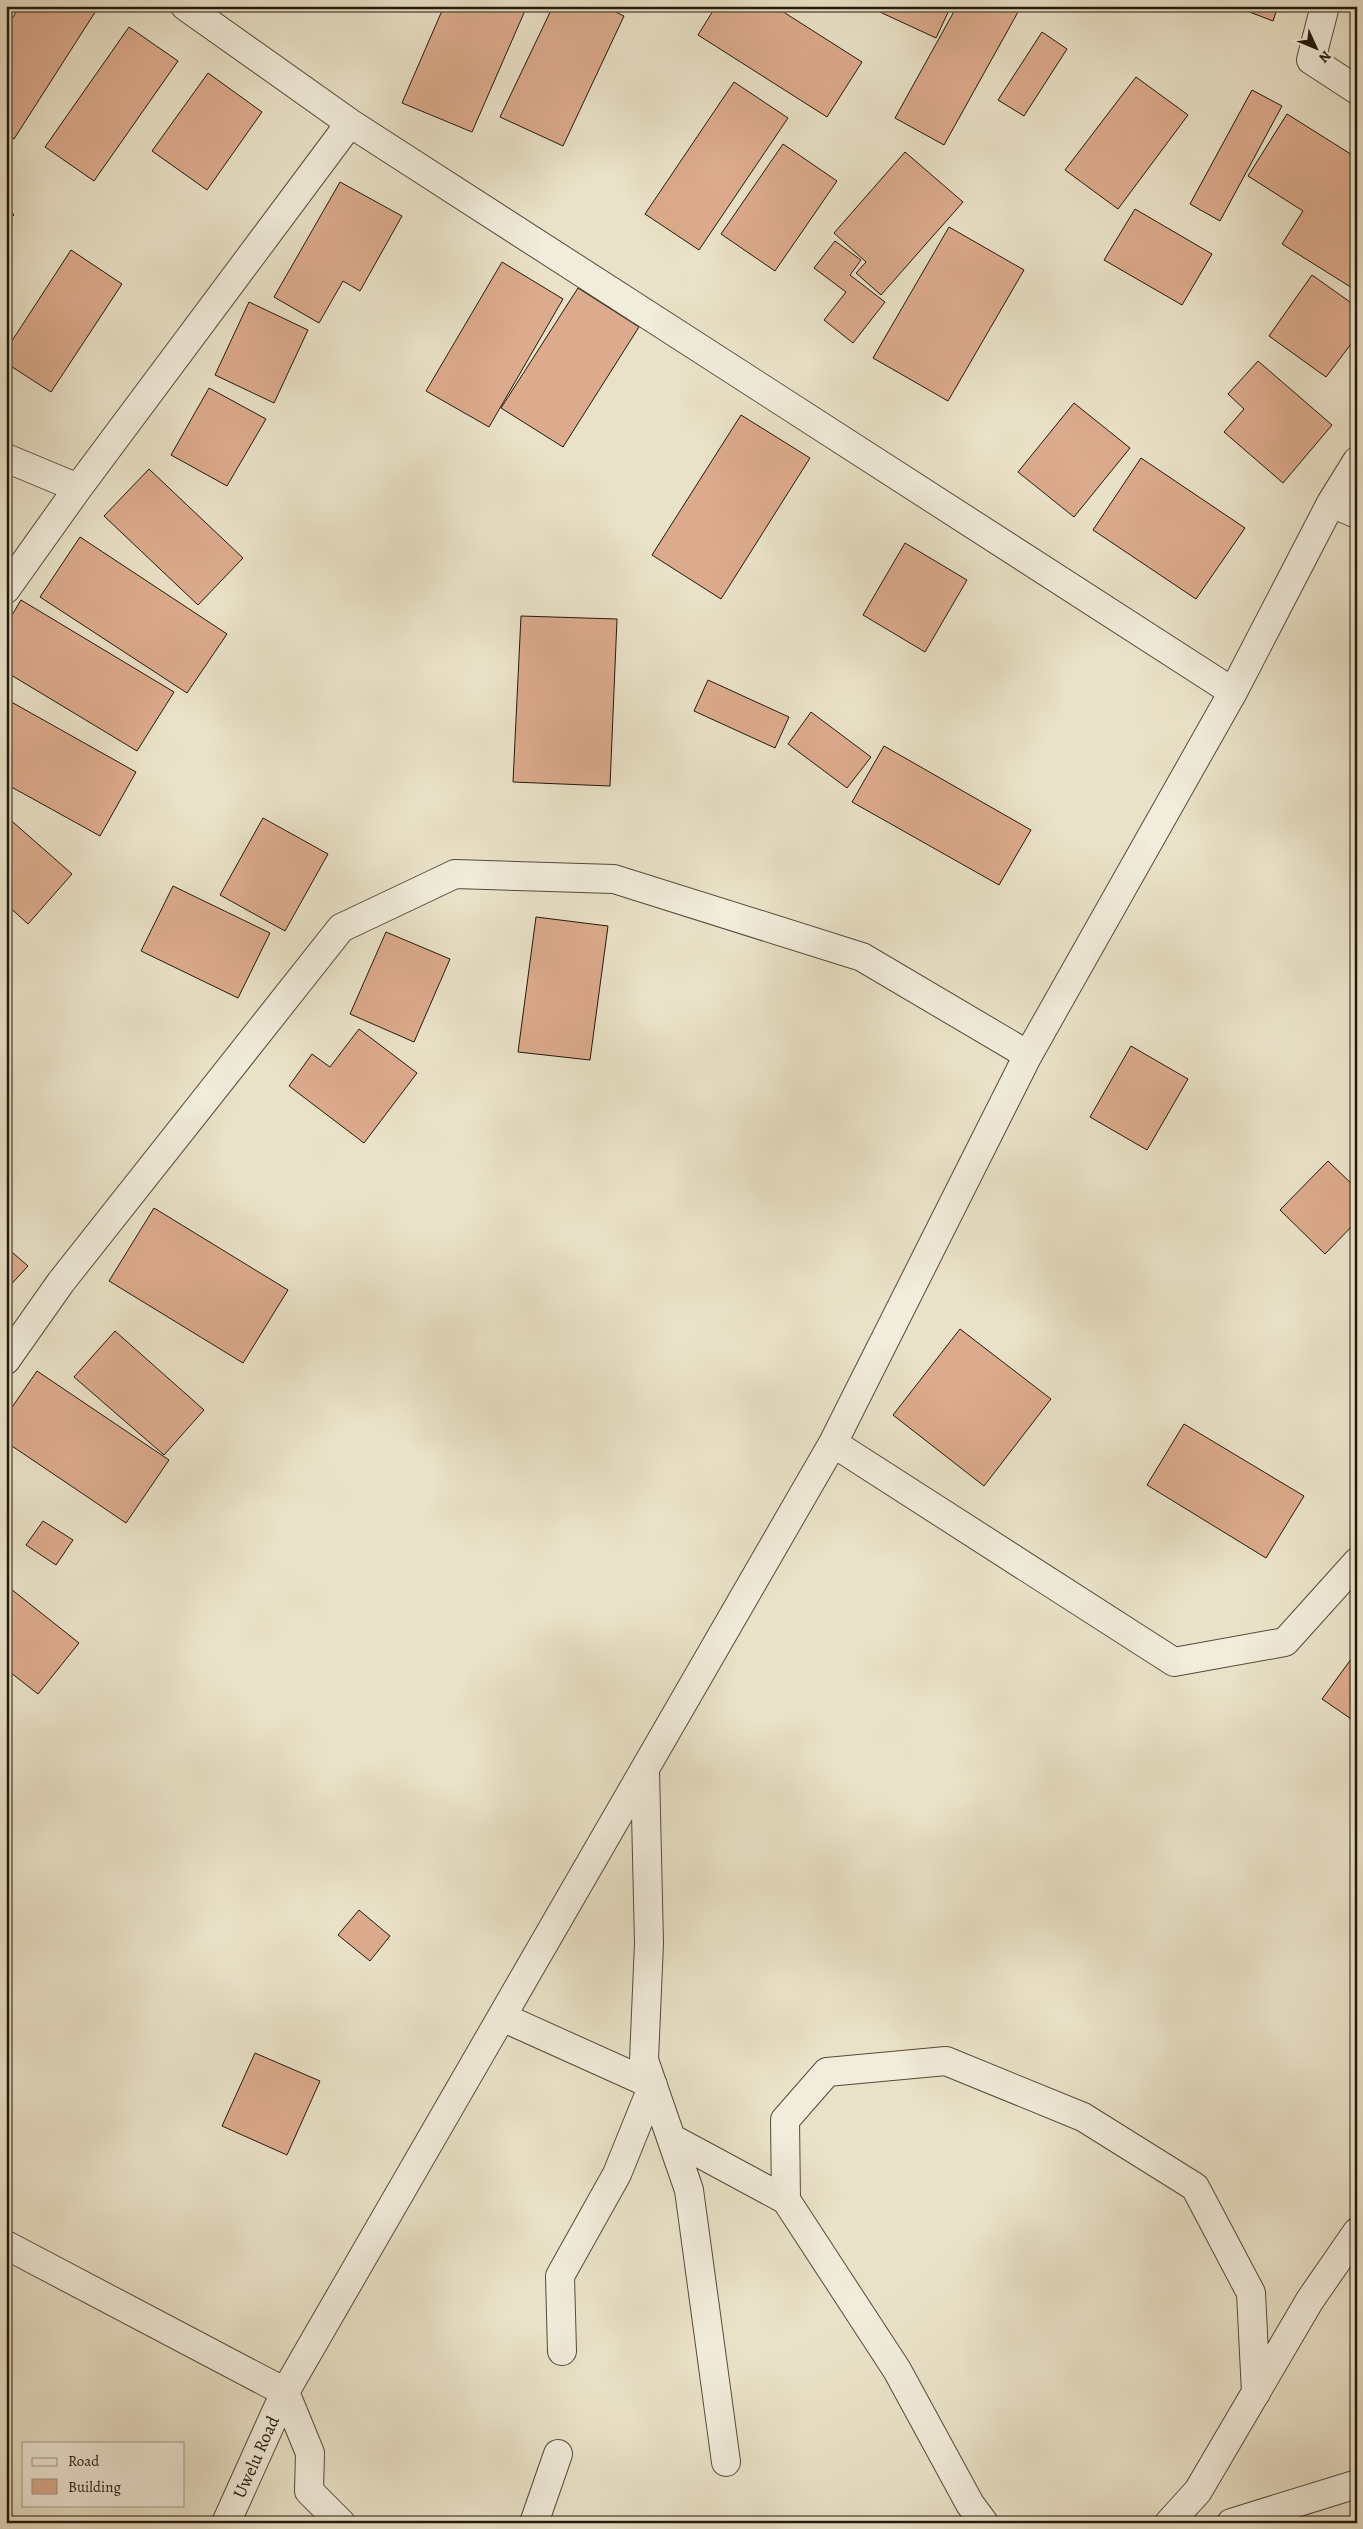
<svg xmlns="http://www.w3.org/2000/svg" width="1363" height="2529" viewBox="0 0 1363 2529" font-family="Alegreya,serif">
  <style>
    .building { fill: #dcab8d; stroke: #23190b }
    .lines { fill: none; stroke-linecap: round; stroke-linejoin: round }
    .minor-casing { stroke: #554b3a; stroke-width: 30 }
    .minor { stroke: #f1ecdb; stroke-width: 28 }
    .labels { text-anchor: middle; stroke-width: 4.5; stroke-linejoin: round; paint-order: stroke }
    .street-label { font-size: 18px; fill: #23190b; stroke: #f1ecdb }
  </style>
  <rect width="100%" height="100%" fill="#eae2c8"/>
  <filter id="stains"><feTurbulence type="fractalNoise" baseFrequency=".004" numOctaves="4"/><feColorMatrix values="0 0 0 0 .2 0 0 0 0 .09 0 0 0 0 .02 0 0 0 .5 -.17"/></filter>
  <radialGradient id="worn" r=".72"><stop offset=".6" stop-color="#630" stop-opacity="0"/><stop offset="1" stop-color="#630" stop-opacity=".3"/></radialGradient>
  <path class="building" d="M20,6h79l-85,133 -8,-5v-106z
    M444,6h83l-55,126 -70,-29z
    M553,6h50l21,10 -61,130 -63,-29z
    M716,6h58l88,56 -35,55 -129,-82z
    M867,6h84l-15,32z
    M957,6h51l10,6 -74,133 -49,-27z
    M1234,6h44l-5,15z
    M129,27l49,34 -84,120 -49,-34z
    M1042,32l25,17 -43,67 -26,-16z
    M208,73l54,39 -55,78 -55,-39z
    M1136,77l52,38 -70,94 -53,-39z
    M734,82l54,36 -89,132 -54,-36z
    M1252,90l30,16 -62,115 -30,-17z
    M1287,114l70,44v133l-75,-47 21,-33 -55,-35z
    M783,144l54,37 -62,90 -54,-37z
    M905,152l58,50 -82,93 -25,-22 10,-11 -32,-29z
    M340,182l62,34 -42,75 -17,-10 -24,42 -45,-26z
    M6,205l8,10 -8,6z
    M1135,209l77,45 -30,51 -78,-45z
    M949,227l75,43 -76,131 -75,-43z
    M835,241l26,19 -11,15 35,27 -32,41 -29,-23 22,-28 -32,-24z
    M71,250l51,34 -71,108 -45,-29v-13z
    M502,262l61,37 -74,128 -63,-36z
    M1312,275l45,32v29l-31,41 -57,-41z
    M578,288l61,39 -76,120 -62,-39z
    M249,302l59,28 -34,73 -59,-28z
    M1258,361l74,64 -49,58 -59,-51 20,-23 -16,-15z
    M209,388l57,31 -39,67 -56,-31z
    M1074,403l56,45 -56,69 -56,-45z
    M741,415l69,43 -89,141 -69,-44z
    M1141,458l104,70 -49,71 -103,-69z
    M149,469l94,89 -45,47 -94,-89z
    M80,537l147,97 -40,59 -147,-96z
    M905,543l62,37 -42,72 -62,-37z
    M21,600l153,92 -37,59 -131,-79v-47z
    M521,616l96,3 -7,167 -97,-4z
    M708,680l81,37 -14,31 -81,-37z
    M6,699l130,73 -36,64 -94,-52z
    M811,712l60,45 -24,31 -59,-44z
    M884,746l147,84 -32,55 -147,-83z
    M6,816l66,58 -44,50 -22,-20z
    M263,818l65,36 -43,77 -65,-36z
    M173,886l97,47 -32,65 -97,-47z
    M536,917l72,9 -18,134 -72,-8z
    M386,932l64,27 -36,83 -64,-28z
    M359,1029l58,44 -53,70 -75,-57 23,-32 18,13z
    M1131,1046l57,33 -41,71 -57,-33z
    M1328,1161l29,28v32l-32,33 -45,-44z
    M154,1208l134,82 -45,73 -134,-82z
    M6,1247l22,19 -22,24z
    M960,1329l91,70 -67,87 -91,-71z
    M115,1331l89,79 -40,45 -90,-78z
    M37,1371l132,89 -43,63 -120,-81v-26z
    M1184,1424l120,72 -38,62 -119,-73z
    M43,1521l30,19 -17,25 -30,-20z
    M6,1585l73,58 -41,51 -32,-25z
    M1357,1651v72l-35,-24z
    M359,1910l31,26 -20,25 -32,-26z
    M255,2053l65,28 -33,74 -65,-29z"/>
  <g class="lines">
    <defs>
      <path id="minor" d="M185,6l165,117 883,569
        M1325,6l-14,54 46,30
        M6,458l72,30
        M1331,503l26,11
        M6,589l72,-101 272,-365
        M6,1360l55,-78 280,-354 114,-54 159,5 248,78 166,98
        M833,1443l341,219 111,-20 72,-80
        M645,1770l4,173 -5,117 45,130 37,272
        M502,2017l151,68 -36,89 -57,102 2,75
        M671,2138l115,62 -1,-80 42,-48 119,-11 137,56 112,70 56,106 5,100
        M786,2200l111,170 73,134 14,19
        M6,2245l279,147 25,61 -1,38 32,32
        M226,2523l59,-131 548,-949 195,-388 205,-363 98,-189 26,-42
        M534,2523l24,-69
        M1169,2523l29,-32 112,-191 47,-68
        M1231,2523l126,-39"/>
    </defs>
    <use href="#minor" class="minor-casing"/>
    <use href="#minor" class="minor"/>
  </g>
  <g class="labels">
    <g class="street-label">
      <text transform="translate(256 2457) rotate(-66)" y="6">Uwelu Road</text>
    </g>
  </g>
  <rect width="1363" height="2529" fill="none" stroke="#eae2c8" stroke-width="25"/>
  <rect x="8" y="8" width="1348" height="2514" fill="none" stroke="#23190b" stroke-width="2.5"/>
  <rect x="12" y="12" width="1338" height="2504" fill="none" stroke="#23190b"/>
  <rect x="22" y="2442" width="162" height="65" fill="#f1ecdb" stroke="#9f9888"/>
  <rect x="32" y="2458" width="25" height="8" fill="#f1ecdb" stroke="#9f9888"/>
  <text x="68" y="2466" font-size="15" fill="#23190b">Road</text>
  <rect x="32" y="2479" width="25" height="15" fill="#dcab8d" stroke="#9f9888"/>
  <text x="68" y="2492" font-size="15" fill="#23190b">Building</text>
  <g transform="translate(1316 48) rotate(134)" stroke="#f1ecdb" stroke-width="4" paint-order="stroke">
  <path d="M0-4L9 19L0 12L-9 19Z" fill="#23190b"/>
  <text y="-8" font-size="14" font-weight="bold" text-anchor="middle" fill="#23190b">N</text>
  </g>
  <rect width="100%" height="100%" filter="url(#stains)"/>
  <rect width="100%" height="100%" fill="url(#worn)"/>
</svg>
